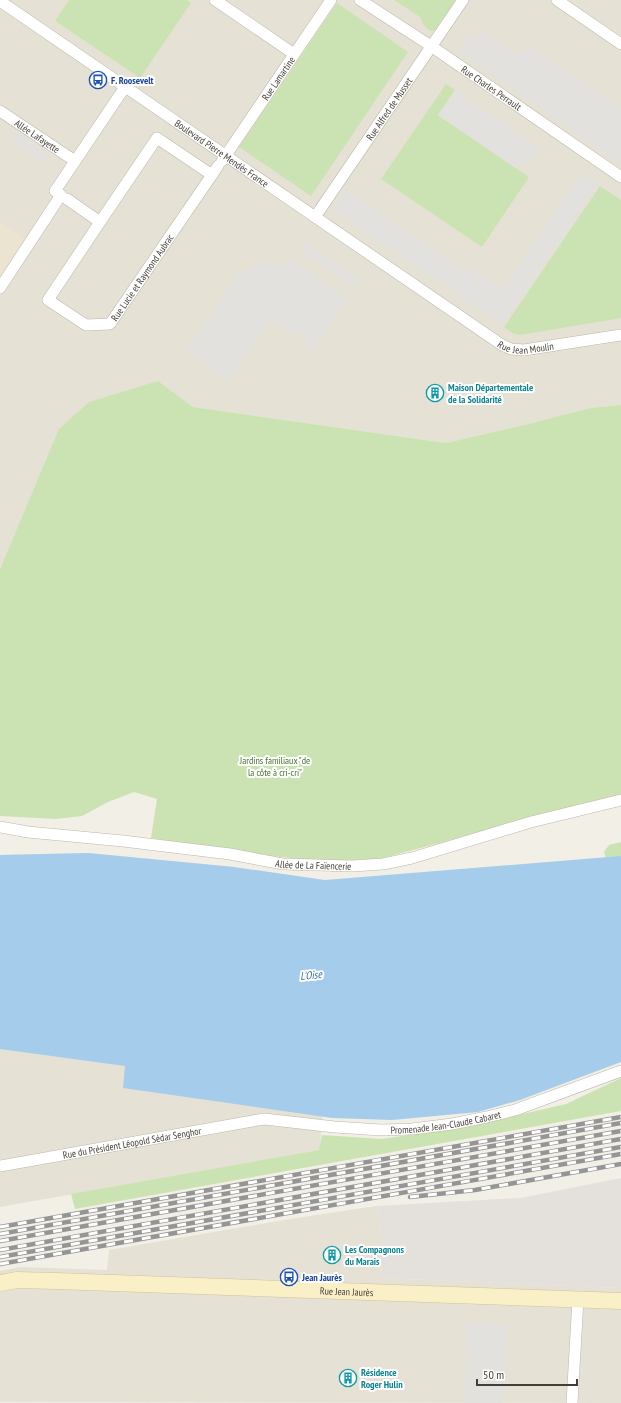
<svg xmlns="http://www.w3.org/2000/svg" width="621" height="1403" viewBox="0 0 621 1403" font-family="'PT Sans Narrow',sans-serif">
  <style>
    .residential { fill: #e5e1d5 }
    .industrial { fill: #e4e0db }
    .education { fill: #eae4d1 }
    .green { fill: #cbe3b2 }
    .parking { fill: #e3e1de }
    .water { fill: #a6cceb }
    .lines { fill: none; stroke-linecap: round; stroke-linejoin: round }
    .street-casing { stroke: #bdb7aa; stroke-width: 12 }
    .secondary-casing { stroke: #cfc399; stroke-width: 17 }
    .street { stroke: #fff; stroke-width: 11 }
    .secondary { stroke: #faf0c8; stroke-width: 16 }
    .rail-casing { stroke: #959595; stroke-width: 4.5 }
    .rail { stroke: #fff; stroke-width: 3; stroke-dasharray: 9; stroke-linecap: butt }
    .labels { text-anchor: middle; stroke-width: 4; stroke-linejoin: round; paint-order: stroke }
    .street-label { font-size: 10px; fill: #443f36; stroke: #fff }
    .transit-label { font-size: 10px; font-weight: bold; fill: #164399; stroke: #fff; text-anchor: start }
    .culture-label { font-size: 10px; font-weight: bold; fill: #0d838f; stroke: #fff; text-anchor: start }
    .park-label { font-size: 10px; fill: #45712e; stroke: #fff }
    .water-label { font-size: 11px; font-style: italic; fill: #3774a8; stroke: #fff }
  </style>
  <rect width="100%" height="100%" fill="#f2efe6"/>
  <path class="residential" d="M0,0h621v405l-31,3 -66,17 -78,18 -253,-36 -36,-26 -97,48 -60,140z
    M88,853l146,14 88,249 -2,34 -320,57v-352z
    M376,1206l7,38 -2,34 240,10v115l-621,-1v-131l20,-4 87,3 2,-20 175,-30z"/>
  <path class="industrial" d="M621,1178v110l-240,-10 2,-34 -7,-38 145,-8z"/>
  <path class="education" d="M0,222l26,17 -26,40z"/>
  <path class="green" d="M69,0h117l5,3 -51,75 -85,-57z
    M394,0h62l-20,30 -6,1 -7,-7 -3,-7z
    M337,3l71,49 -97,144 -72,-49z
    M446,84l9,6 -17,25 91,62 -47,70 -101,-68z
    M600,186l21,14v118l-101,17 -6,-1 -10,-7z
    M158,381l35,26 253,36 78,-18 66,-17 31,-3v390l-242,64 -55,2 -65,-6 -108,-17 6,-39 -23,-7 -26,10 -26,14 -26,3 -56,-3v-247l59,-140 30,-27z
    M621,842v21l-14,-2 -3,-9 5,-7z
    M621,1078v33l-546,98 -4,-15 248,-44 3,-15 60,4 87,-13 97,-22z"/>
  <path class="parking" d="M482,32l34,24 6,-5 10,-2 89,60v55l-163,-113 12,-18 8,5z
    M455,90l86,58 -12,18 -7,-5 -5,8 -79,-54z
    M15,131l35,25 -5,8 -36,-25z
    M582,173l16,11 -95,141 -171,-115 14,-20 119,82 3,-5 10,6 -2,4 2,2 6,-2 19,12z
    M305,242l56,38 -6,8 -55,-39z
    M291,259l57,40 -36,52 -9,-7 4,-7 -11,-7 -3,5 -22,-15 -43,61 -42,-29 54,-80 24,-10 22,3z
    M467,1323l40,1 -4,79h-39l2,-40h5v-10h-5z"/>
  <path class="water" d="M88,853l146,14 91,13 296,-24v206l-101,38 -42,12 -86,8 -60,-2 -209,-30 2,-22 -125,-17v-194z"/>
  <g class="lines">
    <defs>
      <g id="street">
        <path d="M215,0l79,54"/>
        <path id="s1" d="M360,0l71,46 190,131"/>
        <path d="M557,0l64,44"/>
        <path id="s2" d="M0,1l502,344 9,4 13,1 97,-15"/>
        <path id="s3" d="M0,111l75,50"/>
        <path id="s4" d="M222,161l109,-161"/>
        <path id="s5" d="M67,199l33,23 -52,78 38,25 24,-1 108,-158"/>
        <path id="s6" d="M315,217l148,-217"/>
        <path d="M100,222l57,-84 55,37"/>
        <path d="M0,288l61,-93 -6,-4 70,-104"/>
        <path id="s7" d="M0,827l28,5 95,9 107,13 53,10 69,2 31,-2 29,-6 119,-36 90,-22"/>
        <path id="s8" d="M0,1166l264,-47 71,8 46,3 31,-1 40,-5 35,-7 28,-7 106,-39"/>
        <path d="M572,1403l6,-104"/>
      </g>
      <g id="secondary">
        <path id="s9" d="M0,1283l17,-3 39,1 565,20"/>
      </g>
    </defs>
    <use href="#street" class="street-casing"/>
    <use href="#secondary" class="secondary-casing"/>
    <use href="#street" class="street"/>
    <use href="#secondary" class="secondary"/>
    <defs>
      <path id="rail" d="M410,1197l65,-7 146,-26
        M0,1227l621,-110
        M0,1234l621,-111
        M0,1241l621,-110
        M0,1250l621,-111
        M0,1257l621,-110
        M0,1264l621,-110"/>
    </defs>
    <use href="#rail" class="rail-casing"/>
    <use href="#rail" class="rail"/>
  </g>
  <defs>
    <symbol id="bus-ring" viewBox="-11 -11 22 22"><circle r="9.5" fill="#fff" stroke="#1a4fb4" stroke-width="1.5"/><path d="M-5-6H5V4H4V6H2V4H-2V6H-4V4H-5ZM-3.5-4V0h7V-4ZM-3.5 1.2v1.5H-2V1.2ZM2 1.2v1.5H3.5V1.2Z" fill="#1a4fb4"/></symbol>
    <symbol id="building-ring" viewBox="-11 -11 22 22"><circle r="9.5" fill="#fff" stroke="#0f9aa8" stroke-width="1.5"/><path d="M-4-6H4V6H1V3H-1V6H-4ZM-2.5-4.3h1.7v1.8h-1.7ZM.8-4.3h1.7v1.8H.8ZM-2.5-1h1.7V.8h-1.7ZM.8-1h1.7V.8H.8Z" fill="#0f9aa8"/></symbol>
  </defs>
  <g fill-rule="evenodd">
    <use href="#bus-ring" x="88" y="70" width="20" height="20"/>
    <use href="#building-ring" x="425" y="383" width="20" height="20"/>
    <use href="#building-ring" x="322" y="1245" width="20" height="20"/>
    <use href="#bus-ring" x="279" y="1267" width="20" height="20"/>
    <use href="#building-ring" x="338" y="1368" width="20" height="20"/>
  </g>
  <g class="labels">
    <g class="street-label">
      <text dy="4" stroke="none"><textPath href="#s4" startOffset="100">Rue Lamartine</textPath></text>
      <text dy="4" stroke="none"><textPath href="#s1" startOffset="158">Rue Charles Perrault</textPath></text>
      <text dy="4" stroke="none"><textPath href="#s6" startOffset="131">Rue Alfred de Musset</textPath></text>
      <text dy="4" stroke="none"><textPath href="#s3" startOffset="45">Allée Lafayette</textPath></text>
      <text dy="4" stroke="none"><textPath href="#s2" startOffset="269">Boulevard Pierre Mendès France</textPath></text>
      <text dy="4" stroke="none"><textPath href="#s5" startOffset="260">Rue Lucie et Raymond Aubrac</textPath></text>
      <text dy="4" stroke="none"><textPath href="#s2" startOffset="633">Rue Jean Moulin</textPath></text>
      <text dy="4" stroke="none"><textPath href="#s7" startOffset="316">Allée de La Faïencerie</textPath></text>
      <text dy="4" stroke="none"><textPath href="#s8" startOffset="451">Promenade Jean-Claude Cabaret</textPath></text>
      <text dy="4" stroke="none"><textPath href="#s8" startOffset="134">Rue du Président Léopold Sédar Senghor</textPath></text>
      <text dy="4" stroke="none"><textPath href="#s9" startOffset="347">Rue Jean Jaurès</textPath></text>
    </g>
    <g class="transit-label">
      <text x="111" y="84">F. Roosevelt</text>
      <text x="302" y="1281">Jean Jaurès</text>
    </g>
    <g class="culture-label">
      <text x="448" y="391">Maison Départementale<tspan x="448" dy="12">de la Solidarité</tspan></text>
      <text x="345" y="1253">Les Compagnons<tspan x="345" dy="12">du Marais</tspan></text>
      <text x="361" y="1376">Résidence<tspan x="361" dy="12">Roger Hulin</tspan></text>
    </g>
    <g class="park-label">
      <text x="275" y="764">Jardins familiaux "de<tspan x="275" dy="12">la côte à cri-cri"</tspan></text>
    </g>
    <g class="water-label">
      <text transform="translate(311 975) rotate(-6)" y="4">L'Oise</text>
    </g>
  </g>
  <path d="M477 1379v6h100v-6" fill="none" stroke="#443f36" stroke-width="2"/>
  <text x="483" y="1379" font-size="12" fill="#443f36" stroke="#ffffff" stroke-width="3" paint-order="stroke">50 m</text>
</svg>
